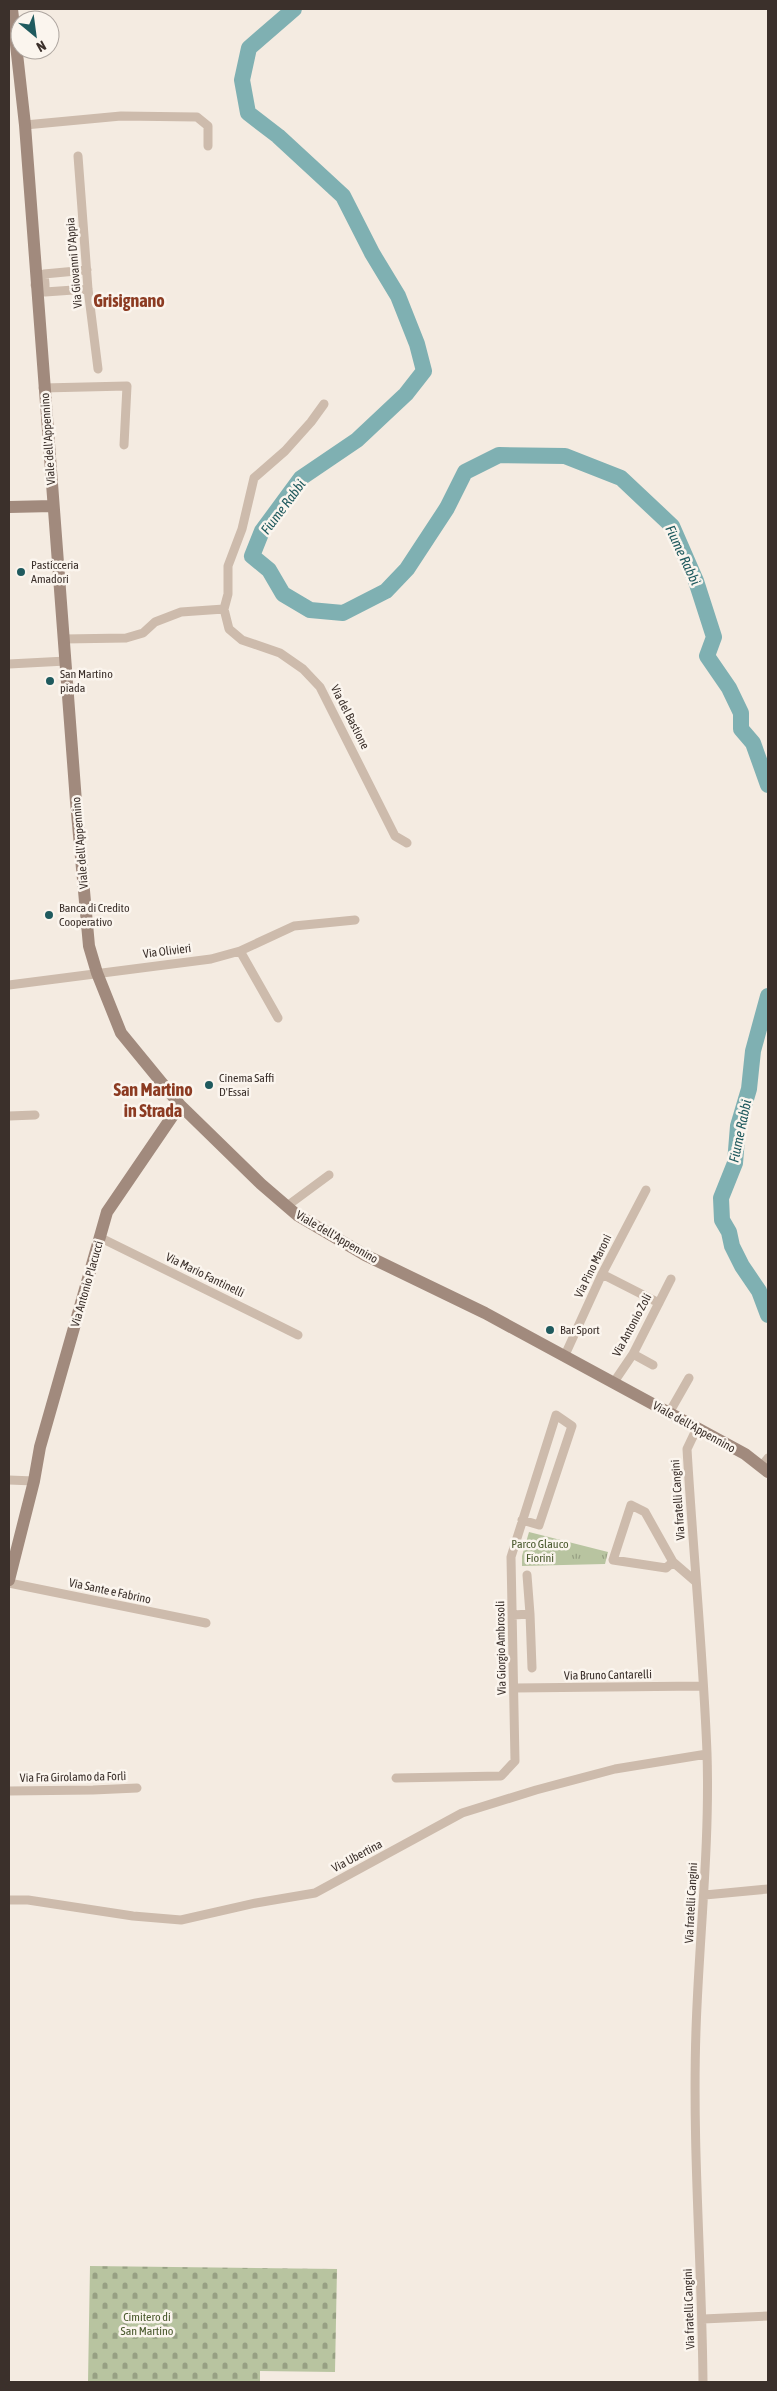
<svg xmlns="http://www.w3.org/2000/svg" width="777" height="2391" viewBox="0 0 777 2391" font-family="'Asap Condensed',sans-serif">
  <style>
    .cemetery { fill: url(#cemetery-stones) }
    .park { fill: url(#park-tufts) }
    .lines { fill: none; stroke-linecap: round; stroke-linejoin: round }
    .river { stroke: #7fb0b2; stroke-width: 16 }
    .minor { stroke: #cdbbac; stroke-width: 9 }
    .secondary { stroke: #a18a7d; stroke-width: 12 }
    .poi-dot { fill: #1f5a5e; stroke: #fbf5ee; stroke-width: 2 }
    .labels { text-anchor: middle; stroke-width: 5; stroke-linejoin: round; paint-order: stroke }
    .street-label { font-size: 12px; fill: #3b302b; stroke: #fbf5ee }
    .poi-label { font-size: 12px; fill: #3b302b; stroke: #fbf5ee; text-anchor: start }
    .park-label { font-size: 12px; fill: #4a5a2e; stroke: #fbf5ee }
    .water-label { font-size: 14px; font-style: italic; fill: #1f5a5e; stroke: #fbf5ee }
    .district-label { font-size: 18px; font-weight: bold; fill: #8c3b22; stroke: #fbf5ee }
  </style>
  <defs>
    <pattern id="cemetery-stones" width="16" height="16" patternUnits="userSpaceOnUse" patternTransform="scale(1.25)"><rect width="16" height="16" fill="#b8c4a0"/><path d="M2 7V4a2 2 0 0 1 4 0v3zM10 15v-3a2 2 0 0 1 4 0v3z" fill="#97a083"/></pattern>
    <pattern id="park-tufts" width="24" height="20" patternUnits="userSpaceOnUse" patternTransform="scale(1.25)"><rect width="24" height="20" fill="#b8c4a0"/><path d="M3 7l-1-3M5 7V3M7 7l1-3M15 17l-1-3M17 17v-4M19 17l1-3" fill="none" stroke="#97a083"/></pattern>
  </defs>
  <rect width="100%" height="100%" fill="#f4ebe1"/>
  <path class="cemetery" d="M90,2266l247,3 -2,103 -75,-1v11h-172z"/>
  <path class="park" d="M529,1532l79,20 -3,12 -83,2v-10z"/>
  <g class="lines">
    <path class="river" d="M294,9l-45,39 -7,32 6,33 30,23 65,60 29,57 26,43 19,48 7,27 -18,23 -49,46 -56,38 -39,53 -10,25 17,14 14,24 27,16 33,3 43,-22 21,-22 40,-61 18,-36 34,-17 66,1 56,22 51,48 24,55 18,56 -7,19 22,32 12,25v16l12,14 15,42
      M768,996l-15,55 -4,38 -11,37 -3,37 -14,35 1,22 7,12 3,14 10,20 17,25 9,24"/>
    <path class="minor" d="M25,125l96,-9 76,1 11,9v20
      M78,156l10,133 10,80
      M45,284l-1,-10 43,-4
      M35,285l10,-1v8l43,-3
      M43,388l84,-2 -3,59
      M224,609l4,-15v-28l14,-37 12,-51 31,-27 26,-29 13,-18
      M64,639l62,-1 17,-5 12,-11 26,-10 43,-3 5,20 13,11 38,13 23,16 17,18 75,149 12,7
      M9,664l57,-3
      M240,951l54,-25 61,-6
      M9,985l202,-26 29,-8 38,67
      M9,1116l26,-1
      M287,1206l42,-31
      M101,1238l197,97
      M602,1274l57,29
      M633,1354l20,11
      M565,1355l37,-81 44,-84
      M614,1382l19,-28 38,-75
      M669,1413l20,-35
      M697,1428l-10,21c6,101 16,203 20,304 3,93 -8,185 -11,277 -4,118 6,235 7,352
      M761,1467l7,-9
      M9,1480l25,1
      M673,1562l-7,6 -53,-8 18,-55 14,7 28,50 22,19
      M9,1583l197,40
      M530,1614l2,54
      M513,1615l17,-1 -3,-39
      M515,1688l187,-2
      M396,1778l105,-2 14,-15 -4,-204 45,-142 16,11 -33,99 -17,-5
      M9,1791l84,-1 44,-2
      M705,1895l63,-6
      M9,1900h19l105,16 48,4 75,-17 59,-10 147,-80 74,-23 79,-21 92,-15
      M703,2319l65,-3"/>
    <path class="secondary" d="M12,9l13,116 51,677 13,144 8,27 24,60 59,72 81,79 36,31 68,40 120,58 260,141 23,18
      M9,507l44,-1
      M9,1580l25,-99 6,-34 67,-235 73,-107"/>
  </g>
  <g class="poi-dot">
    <circle cx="21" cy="572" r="5"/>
    <circle cx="50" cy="681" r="5"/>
    <circle cx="49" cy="915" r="5"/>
    <circle cx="209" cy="1085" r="5"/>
    <circle cx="550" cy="1330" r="5"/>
  </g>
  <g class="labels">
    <g class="street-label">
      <text transform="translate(74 263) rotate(-95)" y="4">Via Giovanni D'Appia</text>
      <text transform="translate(48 439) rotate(-94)" y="4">Viale dell'Appennino</text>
      <text transform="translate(350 717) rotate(63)" y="4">Via del Bastione</text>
      <text transform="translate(80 843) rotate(-95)" y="4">Viale dell'Appennino</text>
      <text transform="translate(167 951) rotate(-7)" y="4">Via Olivieri</text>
      <text transform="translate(337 1237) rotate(30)" y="4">Viale dell'Appennino</text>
      <text transform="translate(593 1266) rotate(-64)" y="4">Via Pino Maroni</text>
      <text transform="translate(205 1275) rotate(26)" y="4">Via Mario Fantinelli</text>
      <text transform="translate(87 1284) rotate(-74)" y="4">Via Antonio Placucci</text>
      <text transform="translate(632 1325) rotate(-62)" y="4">Via Antonio Zoli</text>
      <text transform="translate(694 1427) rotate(29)" y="4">Viale dell'Appennino</text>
      <text transform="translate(678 1500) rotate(-94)" y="4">Via fratelli Cangini</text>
      <text transform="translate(110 1591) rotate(12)" y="4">Via Sante e Fabrino</text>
      <text transform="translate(501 1648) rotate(-91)" y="4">Via Giorgio Ambrosoli</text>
      <text transform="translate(608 1675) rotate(-1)" y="4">Via Bruno Cantarelli</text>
      <text transform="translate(73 1777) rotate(-1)" y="4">Via Fra Girolamo da Forlì</text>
      <text transform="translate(357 1856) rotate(-28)" y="4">Via Ubertina</text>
      <text transform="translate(691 1903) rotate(-87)" y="4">Via fratelli Cangini</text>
      <text transform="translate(689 2309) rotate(-92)" y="4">Via fratelli Cangini</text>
    </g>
    <g class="poi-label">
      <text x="31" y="569">Pasticceria<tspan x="31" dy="14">Amadori</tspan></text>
      <text x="60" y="678">San Martino<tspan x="60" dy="14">piada</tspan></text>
      <text x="59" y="912">Banca di Credito<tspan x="59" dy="14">Cooperativo</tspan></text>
      <text x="219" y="1082">Cinema Saffi<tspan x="219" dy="14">D'Essai</tspan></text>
      <text x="560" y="1334">Bar Sport</text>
    </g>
    <g class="park-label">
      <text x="540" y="1548">Parco Glauco<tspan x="540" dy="14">Fiorini</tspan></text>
      <text x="147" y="2321">Cimitero di<tspan x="147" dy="14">San Martino</tspan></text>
    </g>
    <g class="water-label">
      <text transform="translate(283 507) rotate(-53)" y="5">Fiume Rabbi</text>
      <text transform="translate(683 555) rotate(65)" y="5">Fiume Rabbi</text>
      <text transform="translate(740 1131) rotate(-78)" y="5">Fiume Rabbi</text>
    </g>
    <g class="district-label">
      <text x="129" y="307">Grisignano</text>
      <text x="153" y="1096">San Martino<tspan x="153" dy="21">in Strada</tspan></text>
    </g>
  </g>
  <rect width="777" height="2391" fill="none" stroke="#3b302b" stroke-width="20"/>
  <g transform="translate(35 35) rotate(151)"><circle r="24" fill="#fbf5ee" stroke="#aea6a0"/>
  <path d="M0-4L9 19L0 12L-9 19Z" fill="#1f5a5e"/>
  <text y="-8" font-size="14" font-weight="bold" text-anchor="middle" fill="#3b302b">N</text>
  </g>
</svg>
